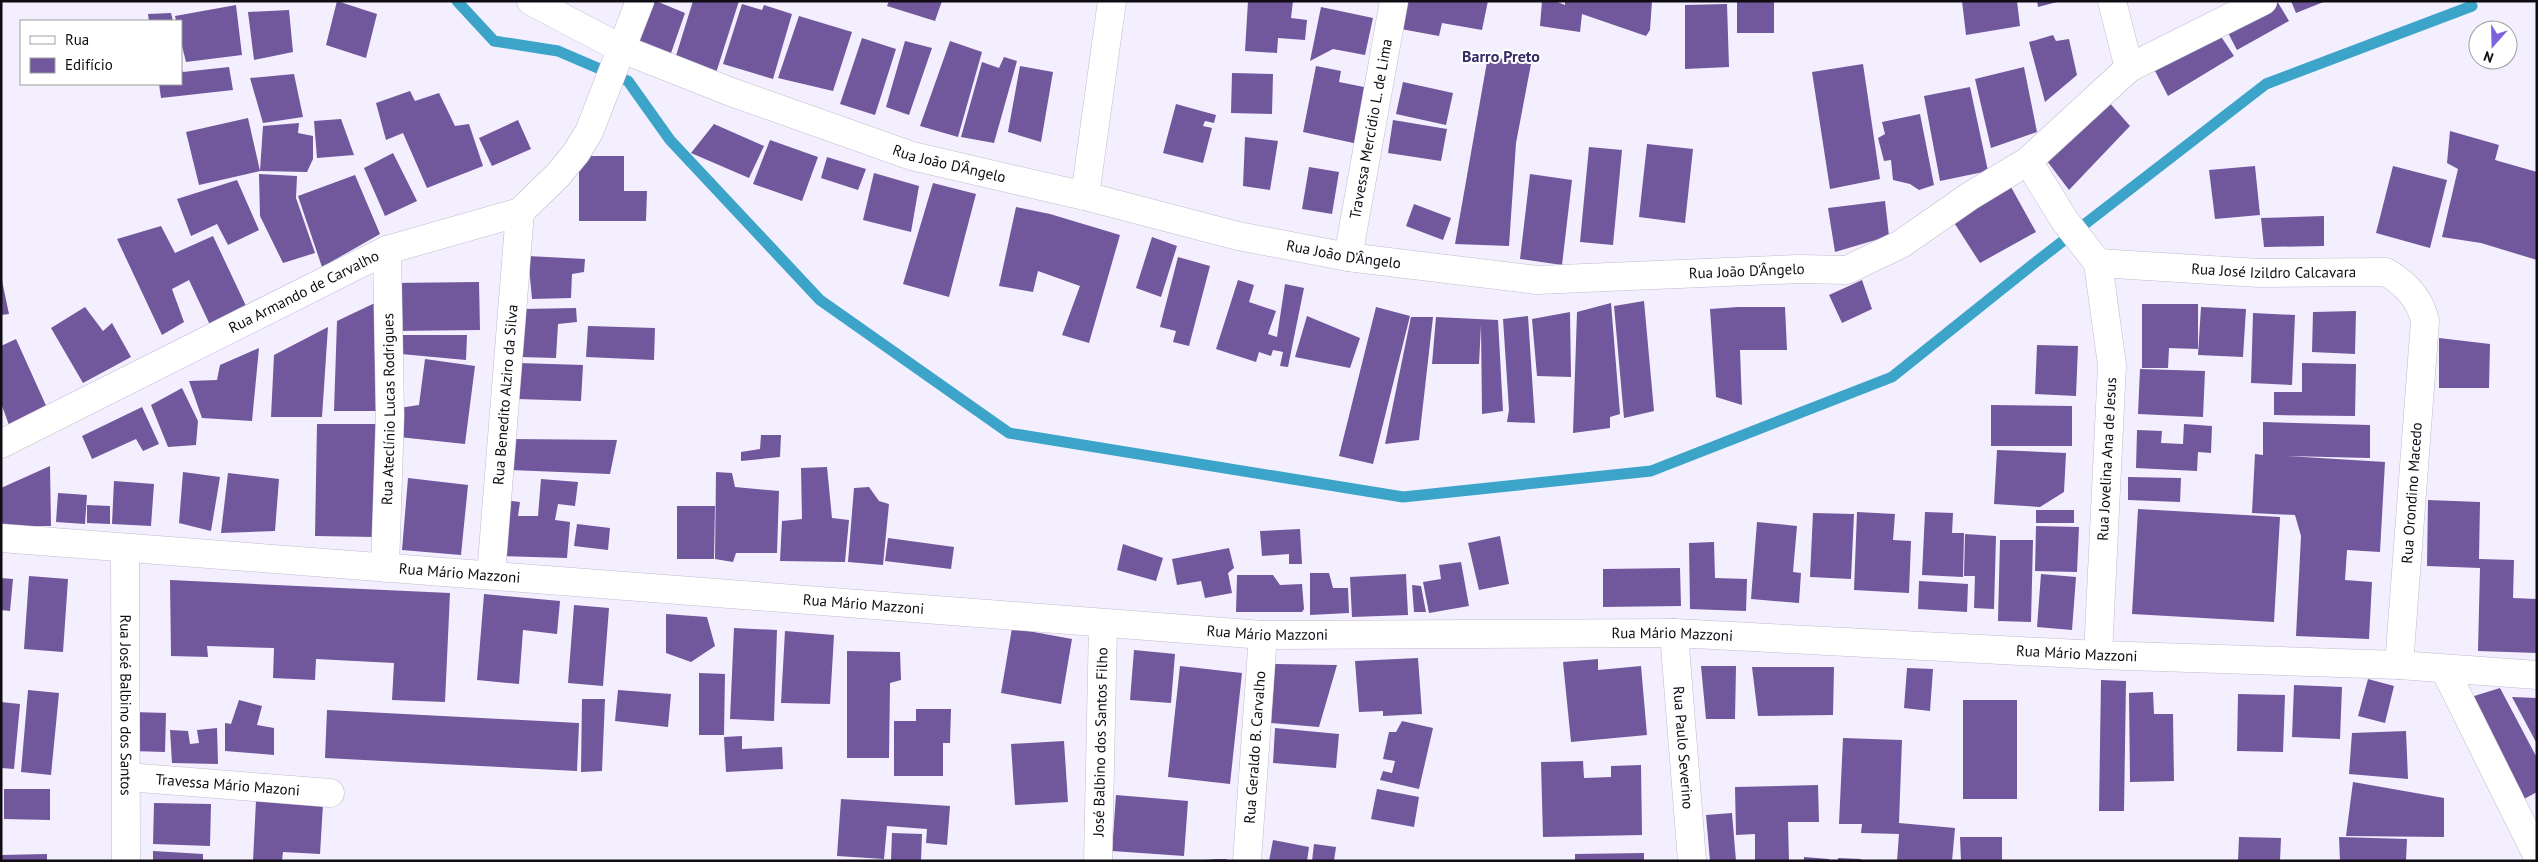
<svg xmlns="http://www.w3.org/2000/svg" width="2538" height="862" viewBox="0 0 2538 862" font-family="'PT Sans',sans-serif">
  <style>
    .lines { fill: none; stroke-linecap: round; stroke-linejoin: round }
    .stream { stroke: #3ca4c8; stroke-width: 11 }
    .building { fill: #71579b }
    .minor-casing { stroke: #c0bbcd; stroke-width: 29 }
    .minor { stroke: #fff; stroke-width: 28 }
    .labels { text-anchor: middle; stroke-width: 4; stroke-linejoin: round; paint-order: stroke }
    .street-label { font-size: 15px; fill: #0f0d13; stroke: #fff }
    .neighbourhood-label { font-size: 16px; font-weight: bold; fill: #372b66; stroke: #fff }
  </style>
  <rect width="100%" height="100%" fill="#f4efff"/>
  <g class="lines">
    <path class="stream" d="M457,1l37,40 64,10 70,30 42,59 150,160 189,133 394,64 248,-26 241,-94 140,-112 234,-181 206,-78"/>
  </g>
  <path class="building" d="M337,1l40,13 -11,44 -40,-13z
    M649,1h7l29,12 -15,43 -36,-14z
    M693,1h46l-23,72 -41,-14z
    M889,1h53l-7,20 -48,-15z
    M1248,1h45l-2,17 16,2 -2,20 -27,-2 -1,15 -32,-2z
    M1406,1h82l-6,29 -40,-7 -3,13 -38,-7z
    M1542,1h13l10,4v-4h87l-2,29 -4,6 -64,-22 -2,18 -40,-6z
    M1737,1h37v32h-37z
    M1962,1h55l3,25 -54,9z
    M2037,1h20v1l-19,5z
    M2277,1l12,20 -52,29 -11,-21z
    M2291,1h35l-30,12z
    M742,4l20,6 2,-5 28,9 -19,65 -50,-15z
    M1727,4l2,63 -44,2v-64z
    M236,5l6,50 -56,7 -5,-20v-21h-5l-1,-5z
    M1321,7l52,11 -8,37 -32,-6 -23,12z
    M289,10l4,42 -39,8 -6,-48z
    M171,13l2,8h-24l-1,-7z
    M799,16l53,16 -19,59 -55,-13z
    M2218,32l16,24 -66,40 -14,-27z
    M2053,35l3,6 13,-2 8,36 -32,27 -16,-60z
    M862,38l34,11 -21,66 -35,-11z
    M905,41l27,7 -23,67 -23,-8z
    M950,41l32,11 -24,85 -38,-11z
    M1488,56l43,8 -15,79 -7,103 -54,-2z
    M1004,57l13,4 -23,82 -33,-6 21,-75 17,6z
    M1863,64l17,115 -50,10 -18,-117z
    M1020,66l33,6 -12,70 -33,-10z
    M1316,66l25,5 -2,11 30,6 -11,56 -55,-12z
    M229,67l4,23 -72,8 -2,-14h22v-16l2,4z
    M2024,67l13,65 -46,16 -16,-69z
    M1232,73l41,1 -1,40 -41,-1z
    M294,74l9,43 -40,6 -13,-45z
    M1403,82l50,11 -7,32 -50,-11z
    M1970,87l18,84 -48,10 -16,-85z
    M410,91l5,10 24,-8 16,33 14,-2 14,42 -56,22 -24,-55 -17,7 -10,-37z
    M2108,101l22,25 -61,64 -22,-29z
    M1176,104l40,11 -2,8 -9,-2 -2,5 9,2 -9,35 -40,-10z
    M1920,114l14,71 -15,5 -9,-6 -17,-4 -2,-20 -7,1 -6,-23 7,-4 -3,-12z
    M248,118l12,53 -61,14 -13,-53z
    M341,119l13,36 -37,3 -3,-37z
    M518,120l13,29 -39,17 -13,-28z
    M1393,120l54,9 -6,32 -53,-8z
    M299,123l-1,10 15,3v23l-6,13 -47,-1 3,-45z
    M714,124l50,22 -15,32 -58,-25z
    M2450,131l49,14 -4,15 42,12v88l-56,-17 -39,-6 16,-68 -11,-6z
    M1245,137l33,4 -8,49 -27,-4z
    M770,140l48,17 -16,44 -49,-17z
    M1647,144l46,5 -8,74 -46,-6z
    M1589,147l33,3 -9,95 -33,-3z
    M393,153l24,48 -32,15 -21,-48z
    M579,156h45v35h23l-1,30h-67z
    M827,157l39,12 -8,21 -37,-12z
    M2255,166l5,49 -45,4 -6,-49z
    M2393,166l54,14 -17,68 -54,-15z
    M1309,167l30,5 -7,42 -30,-5z
    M874,173l45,13 -8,46 -48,-12z
    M259,174l38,2 -1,22 19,55 -32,10 -23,-47z
    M1530,174l42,6 -10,85 -42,-6z
    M355,175l25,59 -58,33 -24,-71z
    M237,180l22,50 -31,15 -11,-21 -26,12 -14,-37z
    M933,183l43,11 -27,103 -46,-13z
    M2011,187l25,45 -56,31 -27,-42z
    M1885,201l4,35 -54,16 -7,-44z
    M1414,204l37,14 -8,22 -37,-14z
    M1016,207l34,7 70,21 -31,108 -27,-8 18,-49 -42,-15 -5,21 -34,-6z
    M2324,216v30l-60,1 -3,-29z
    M161,226l14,27 38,-17 34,72 -37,17 -21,-45 -17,9 12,33 -22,13 -45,-96z
    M1152,237l25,9 -16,51 -25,-9z
    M528,256l57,3 -1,13 -12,2 -1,24 -39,1z
    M1178,257l32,9 -21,80 -16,-4 3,-11 -16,-4z
    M1,276l8,38 -8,1z
    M1238,280l16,5 -5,17 27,9 -8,23 9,3 8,-53 19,4 -16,79 -8,-1 3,-14 -10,-2 -2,6 -12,-4 -3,10 -40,-13z
    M1862,280l10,29 -30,14 -13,-28z
    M479,282l1,48 -87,1 -1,-48z
    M379,301l3,110h-48l3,-90z
    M1644,301l10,110 -30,7 -10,-112z
    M1611,303l9,111 -10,3v11l-37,5 4,-121z
    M2142,304h56v45l-29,-1 -1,20h-26z
    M85,307l18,24 9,-8 19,34 -48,26 -32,-55z
    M1376,307l34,9 -37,148 -34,-8z
    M1738,307h47l2,43h-47l2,55 -26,-8 -6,-88z
    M2201,307l45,2 -3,48 -45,-2z
    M576,308l1,14 -19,2 -2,34 -36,-1 2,-48z
    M2356,311l-1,43 -43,-2 1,-40z
    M1570,312l1,65 -34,-1 -5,-57z
    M2253,313l42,2 -3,70 -41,-2z
    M1307,316l53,22 -10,30 -55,-11z
    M1528,316l7,107 -28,-1 2,-12 -6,-91z
    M1411,317h22l-14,123 -34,4z
    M1436,317l62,3 5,91 -21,3 -1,-89 -2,39h-47z
    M588,326l67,2 -1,32 -68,-3z
    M328,327l-6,90h-51l3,-62z
    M400,335h67l-1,25 -65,-6z
    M2439,338l51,6 -1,44h-50z
    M16,339l32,71 -38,18 -9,-25v-57z
    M2037,345l41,1 -2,50 -41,-2z
    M259,348l-7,73 -50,-3 -13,-37 28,-1 3,-15z
    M425,359l50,7 -10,78 -66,-7v-29l20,-3z
    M518,363l65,2 -2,36 -64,-2z
    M2302,363l54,1 -1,52 -81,-1v-23h28z
    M2140,369l65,2 -2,46 -65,-3z
    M182,388l16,33 -2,24 -28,2 -17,-42z
    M1991,405l81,1v40h-81z
    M142,407l17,37 -16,7 -7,-12 -44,20 -10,-23z
    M2263,422l107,3v33l-83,-2 98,6 -5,90 -33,-2 -2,30 27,2 -3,57 -73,-3 5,-100 -6,-21 -43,-2 3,-59 8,1z
    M317,424h63l-4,113 -61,-1z
    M2184,424l28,2 -1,27 -13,-1 -1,19 -61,-3 1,-38 25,1 -1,12 22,1z
    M761,435h20l-1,22 -39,4v-9l19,-3z
    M511,439l106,1 -7,34 -100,-4z
    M1997,450l69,3 -2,39 -24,15 -46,-3z
    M50,466l1,60h-50v-38z
    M827,467l5,51 17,2 -4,42 -65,-1 2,-40 20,-2 -1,-51z
    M183,472l37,5 -9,54 -32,-8z
    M716,472l16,1 3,14 44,4 -2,62h-41l-3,9 -18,-3z
    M228,473l51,6 -4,52 -54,2z
    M2128,477l53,1 -1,24 -52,-2z
    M408,478l60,7 -7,70 -59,-5z
    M541,479l37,3 -3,24 -17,-2 -3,16 15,2 -3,36 -67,-2 4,-56 16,2 -2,14h20z
    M114,481l40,3 -3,42 -39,-2z
    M869,487l10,14 10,3 -6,61 -35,-3 6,-74z
    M58,493l29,2 -2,29 -29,-2z
    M2428,500l52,2 -1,57 35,1 -1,38 24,1v54l-59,-2 2,-83 -53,-2z
    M87,505l23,1v18l-23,-1z
    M677,506h38l-1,53h-37z
    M2138,509l142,8 -6,105 -142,-8z
    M2036,510h38v13h-38z
    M1857,512l38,2 -2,26 18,1 -2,52 -55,-3z
    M1925,512l28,1 -1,20h12l-1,44 -41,-2z
    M1813,513l41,1 -3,65 -41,-2z
    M1757,522l40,4 -4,46 8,1 -2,30 -48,-4z
    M577,524l33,4 -2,22 -34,-4z
    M2036,526l43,1 -2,45 -42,-1z
    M1300,529l2,35h-13v-10l-27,2 -2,-25z
    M1965,534l31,2 -2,73 -20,-1 1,-32h-11z
    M1500,536l9,48 -30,6 -11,-47z
    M888,538l66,9 -3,22 -66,-8z
    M2000,540h33l-2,82 -33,-1z
    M1714,542l1,36 32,1 -1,32 -56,-2 -1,-66z
    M1123,544l40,14 -7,23 -39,-11z
    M1229,548l5,20 -6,5 4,20 -27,5 -4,-17 -24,4 -5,-26z
    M1461,562l8,44 -40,7 -6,-31 18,-3 -2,-14z
    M1680,568l1,38 -78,1v-38z
    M1310,573h19l4,15h15l1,25 -39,2z
    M1406,574l2,41 -56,2 -2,-40z
    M2041,574l35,3 -4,53 -35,-3z
    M1237,575h36l7,10 22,-1 2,25 -2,3h-66z
    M29,576l39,3 -5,73 -39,-3z
    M1,578l12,1 -3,32 -9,-1z
    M170,580l280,13 -5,109 -53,-2 2,-37 -78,-4 -1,21 -42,-2 1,-30 -67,-2 1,11 -37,-1z
    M1919,581l49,3 -1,28 -49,-3z
    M1412,585l9,1 5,26h-12z
    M484,594l76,7 -3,33 -34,-4 -4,54 -42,-4z
    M574,605l35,3 -6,78 -35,-3z
    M666,614l41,3 8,29 -24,16 -25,-9z
    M734,628l43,2 -3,91 -44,-2z
    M1012,628l60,11 -11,65 -60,-11z
    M785,631l49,4 -4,69 -49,-1z
    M1134,650l41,4 -4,49 -41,-3z
    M847,651l53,1 1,28 -11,3 -1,75h-42z
    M1418,658l4,56 -39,2v-5l-24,1 -4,-51z
    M1598,659v11l43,-4 6,69 -76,7 -8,-80z
    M1275,664l62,1 -18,62 -48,-4z
    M1180,666l62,7 -12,111 -62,-7z
    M1701,666h35l-1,53h-29z
    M1752,667h82l-1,48 -75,1z
    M1907,668l26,1 -3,42 -26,-3z
    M699,673l26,1 -1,61h-25z
    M2368,679l26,7 -9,37 -27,-7z
    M2101,680l25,1 -2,130h-25z
    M2294,685l48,2 -2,52 -48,-2z
    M2500,688l37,70v34l-13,7 -53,-102z
    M28,690l31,3 -8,82 -30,-3z
    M618,690l53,4 -3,33 -53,-6z
    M2153,692l1,22h19l1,67 -44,1 -1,-89z
    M2238,694l47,1 -2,57 -46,-1z
    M2512,697l25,1v46z
    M582,699h23l-3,72 -21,1z
    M239,700l23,6 -5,19 17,3v27l-49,-4v-28l6,1z
    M1963,700h54v99h-54z
    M1,702l19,2 -6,65 -13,-1z
    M916,709h35l-1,34h-7v33h-49v-55h22z
    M327,710l252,13 -2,48 -252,-13z
    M133,712l33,1 -1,39 -34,-1z
    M1402,721l31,7 -14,61 -39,-9 3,-9 9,2 3,-12 -12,-2 6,-27h7z
    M217,728l1,36 -46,-1 -2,-33 18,1 2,13 9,-1 -2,-13z
    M1275,728l64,6 -3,34 -63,-5z
    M2406,731l2,48 -59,-5 3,-41z
    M742,736v13l40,-2 1,22 -57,3 -2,-35z
    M1843,738l59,2 -3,83 56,5 -3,33h-55l2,-27 -38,-1 1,-9h-23z
    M1064,741l4,61 -53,3 -4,-61z
    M1583,761l1,17 27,-1v-11l30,-1 1,70 -99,2 -2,-75z
    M2353,782l91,16v39l-98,-1z
    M1818,785l1,37h-31l1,39h-34v-27l-19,1 -1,-48z
    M4,789h46v31l-46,-1z
    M1377,789l42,8 -5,30 -43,-8z
    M1116,795l72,6 -4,55 -72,-5z
    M841,799l109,7 -3,39 -21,-2 1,-14 -40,-3 -3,33 -47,-3z
    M256,801l67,3 -3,50 -37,-2 -1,9h-29z
    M154,803l57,1 -1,42 -57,-2z
    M1732,813l4,48h-26l-4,-46z
    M892,833l30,1 -1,27h-30z
    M1960,837h42v24h-41z
    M2239,837l42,1 -1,23h-42z
    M2339,837l68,2 -1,22h-66z
    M1273,840l36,7 -2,14h-38z
    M1314,844l22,3 -2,14h-22z
    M153,851l50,3v7h-50z
    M1644,853v8h-69v-7z
    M47,854v7h-46v-6z
    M1804,857l25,2v2h-25z
    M1838,858l23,1v2h-23z
    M1205,859h22v2z"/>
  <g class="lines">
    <defs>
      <g id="minor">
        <path id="s1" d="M531,1l91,48 109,43 181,64 173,40 153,40 110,21 189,23 262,-11 48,1 54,-26 69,-48 58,-35 101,-93 134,-67"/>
        <path d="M2112,1l17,67"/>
        <path d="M2028,161l37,60 33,42"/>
        <path d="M1085,196l27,-195"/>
        <path id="s2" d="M1348,257l46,-256"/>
        <path id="s3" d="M2098,263l161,10 127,-1c19,11 34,26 39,49l-26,344"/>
        <path d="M2098,263l14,102 -14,290"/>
        <path id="s4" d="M1,444l386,-194 133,-38 38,-37 18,-22 13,-21 51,-131"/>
        <path id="s5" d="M1,538l1262,97 411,-2 424,22 301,10 138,10"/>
        <path id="s6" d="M125,549l1,312"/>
        <path id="s7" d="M385,568l5,-152 -3,-166"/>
        <path id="s8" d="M491,575l29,-363"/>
        <path id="s9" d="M1674,633l18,228"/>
        <path d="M2445,670l92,185"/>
        <path id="s10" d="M127,777l203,16"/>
        <path id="s11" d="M1098,861l5,-236"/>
        <path id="s12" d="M1247,861l16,-226"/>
      </g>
    </defs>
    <use href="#minor" class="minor-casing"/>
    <use href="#minor" class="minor"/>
  </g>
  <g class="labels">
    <g class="street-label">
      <text dy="5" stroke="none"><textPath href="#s2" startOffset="130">Travessa Mercídio L. de Lima</textPath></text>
      <text dy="5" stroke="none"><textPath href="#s1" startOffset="450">Rua João D'Ângelo</textPath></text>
      <text dy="5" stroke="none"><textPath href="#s1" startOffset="855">Rua João D'Ângelo</textPath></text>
      <text dy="5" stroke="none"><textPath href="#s3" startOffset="176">Rua José Izildro Calcavara</textPath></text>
      <text dy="5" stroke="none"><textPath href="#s1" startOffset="1260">Rua João D'Ângelo</textPath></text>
      <text dy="5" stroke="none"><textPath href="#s4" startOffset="339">Rua Armando de Carvalho</textPath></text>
      <text dy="5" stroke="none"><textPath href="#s8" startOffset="181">Rua Benedito Alziro da Silva</textPath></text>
      <text dy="5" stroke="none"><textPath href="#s7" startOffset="159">Rua Ateclínio Lucas Rodrigues</textPath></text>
      <text transform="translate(2107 459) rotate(-87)" y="5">Rua Jovelina Ana de Jesus</text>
      <text transform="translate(2412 493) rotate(-86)" y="5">Rua Orondino Macedo</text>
      <text dy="5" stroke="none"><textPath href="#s5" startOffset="460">Rua Mário Mazzoni</textPath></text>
      <text dy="5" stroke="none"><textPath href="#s5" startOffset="865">Rua Mário Mazzoni</textPath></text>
      <text dy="5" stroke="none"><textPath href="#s5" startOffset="1270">Rua Mário Mazzoni</textPath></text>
      <text dy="5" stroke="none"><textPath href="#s5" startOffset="1675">Rua Mário Mazzoni</textPath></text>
      <text dy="5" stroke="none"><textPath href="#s5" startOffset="2080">Rua Mário Mazzoni</textPath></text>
      <text dy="5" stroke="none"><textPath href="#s6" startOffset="156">Rua José Balbino dos Santos</textPath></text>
      <text dy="5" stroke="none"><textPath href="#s11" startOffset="119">José Balbino dos Santos Filho</textPath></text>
      <text dy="5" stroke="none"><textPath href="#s9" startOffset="115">Rua Paulo Severino</textPath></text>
      <text dy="5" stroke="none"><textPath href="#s12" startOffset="114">Rua Geraldo B. Carvalho</textPath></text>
      <text dy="5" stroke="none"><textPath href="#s10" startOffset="101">Travessa Mário Mazoni</textPath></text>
    </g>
    <g class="neighbourhood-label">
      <text x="1501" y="62">Barro Preto</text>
    </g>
  </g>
  <rect width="2538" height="862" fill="none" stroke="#0f0d13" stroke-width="5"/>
  <rect x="20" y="20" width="162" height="65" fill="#ffffff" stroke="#9f9ea1"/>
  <rect x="30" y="36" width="25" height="8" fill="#ffffff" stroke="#9f9ea1"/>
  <text x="65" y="45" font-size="15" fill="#0f0d13">Rua</text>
  <rect x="30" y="58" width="25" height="15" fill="#71579b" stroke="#9f9ea1"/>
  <text x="65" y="70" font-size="15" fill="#0f0d13">Edifício</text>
  <g transform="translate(2493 45) rotate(200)"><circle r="24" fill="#ffffff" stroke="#9f9ea1"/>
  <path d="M0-4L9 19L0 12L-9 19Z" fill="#7c62dc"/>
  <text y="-8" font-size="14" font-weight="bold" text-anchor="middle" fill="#0f0d13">N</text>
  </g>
</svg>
